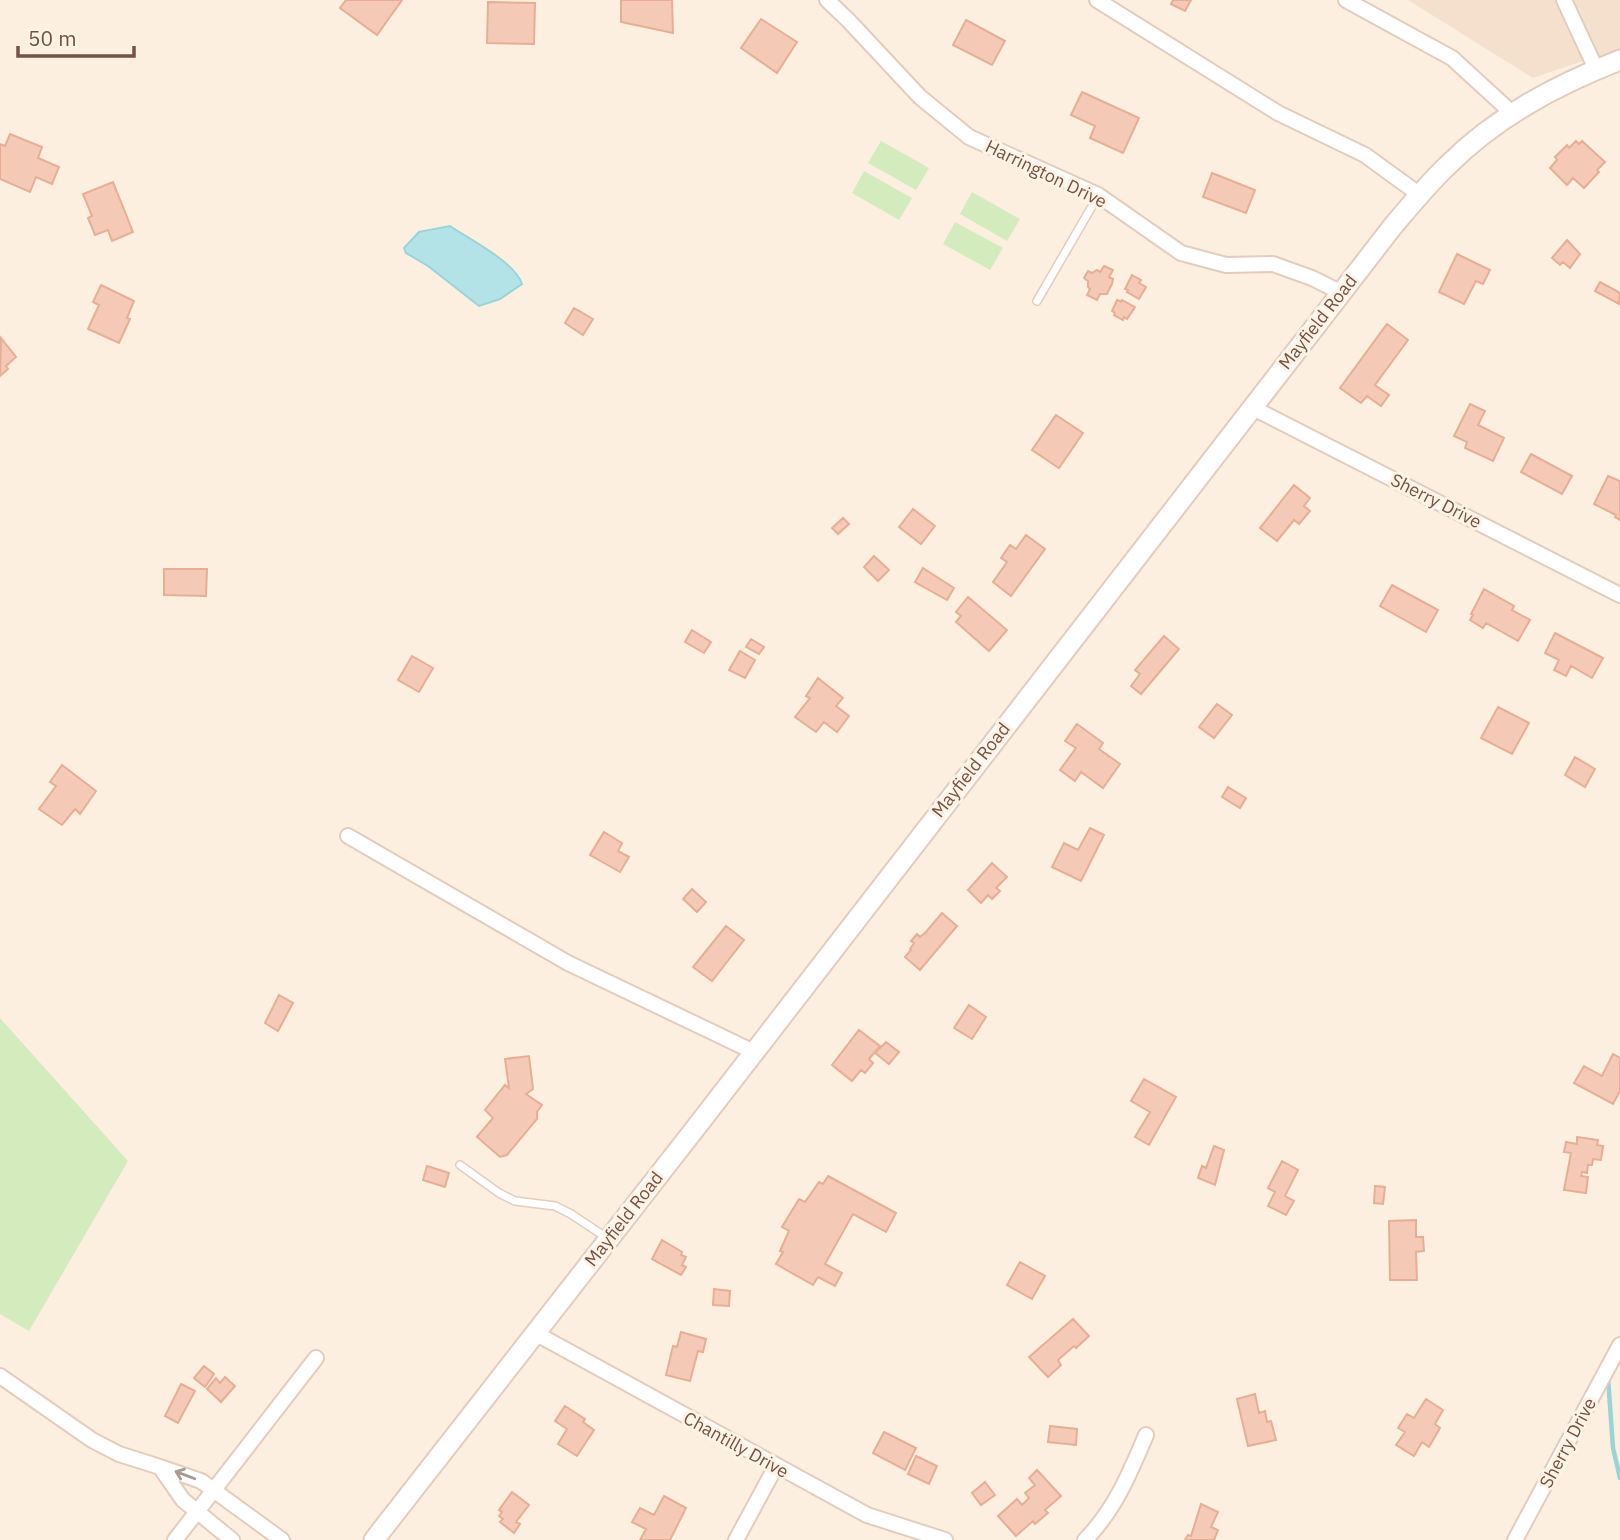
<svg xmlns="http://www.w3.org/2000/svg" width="1620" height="1540" viewBox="0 0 1620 1540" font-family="'IBM Plex Sans',sans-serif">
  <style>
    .residential { fill: #f5e0cd }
    .green { fill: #d3ebbd }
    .water { fill: #b3e3e7; stroke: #99d4d9; stroke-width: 2 }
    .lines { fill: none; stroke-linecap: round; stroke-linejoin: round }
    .stream { stroke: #99d4d9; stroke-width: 4.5 }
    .building { fill: #f4c9b5; stroke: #e7ae95; stroke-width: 2 }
    .service-casing { stroke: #e3ccbe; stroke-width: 10 }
    .minor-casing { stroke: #e3ccbe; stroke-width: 18 }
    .tertiary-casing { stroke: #e3ccbe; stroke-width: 23 }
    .service { stroke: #fff; stroke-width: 7 }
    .minor { stroke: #fff; stroke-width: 14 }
    .tertiary { stroke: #fff; stroke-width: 19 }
    .oneway { stroke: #ac9890 }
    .labels { text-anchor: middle; stroke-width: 6; stroke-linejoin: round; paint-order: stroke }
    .street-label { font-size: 18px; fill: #745346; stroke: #fff3e6 }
  </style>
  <rect width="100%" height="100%" fill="#fdefdf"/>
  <path class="residential" d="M1408,0h212v55l-28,3 -59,20z"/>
  <path class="green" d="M881,141l48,27 -13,22 -48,-27z
    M864,171l48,27 -13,22 -47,-27z
    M972,192l48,27 -13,22 -47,-27z
    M955,222l48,26 -13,22 -47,-26z
    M0,1018l128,143 -99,170 -29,-17z"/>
  <path class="water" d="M450,226c19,13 66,37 72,58l-22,15 -21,7 -51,-40 -22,-13 -2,-5 15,-16z"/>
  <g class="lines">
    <path class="stream" d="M1608,1377l5,71 7,30"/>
  </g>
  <path class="building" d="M346,0h56l-25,35 -37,-27z
    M621,0h51l1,33 -52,-11z
    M1173,0h18l-6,11 -14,-7z
    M488,2l47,1 -1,41 -47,-1z
    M761,19l36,23 -20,31 -36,-25z
    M966,20l39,21 -13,24 -39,-20z
    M1082,92l57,26 -16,35 -33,-15 5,-12 -24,-11z
    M10,134l32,13 -4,11 21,9 -7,17 -16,-7 -6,15 -30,-13v-35l5,2z
    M1576,141l3,3 3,-3 23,21 -8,8 2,2 -15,16 -11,-10 -6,7 -17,-17 7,-8 -2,-3 12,-12 2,3z
    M1212,173l43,17 -9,23 -43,-16z
    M113,182l20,50 -21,9 -4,-11 -13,5 -7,-17 4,-2 -9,-22z
    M1567,240l13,14 -10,14 -7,-6 -3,3 -8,-7z
    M1457,254l33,16 -7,14 -7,-3 -12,23 -25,-12z
    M1104,266l9,4 -4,7 4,2 -1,5 -5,10h-7l-3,6 -10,-5 3,-6 -2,-2v-6l-4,-3 4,-7 4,2 5,-3 3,2z
    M1132,275l9,5 -2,3 7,4 -7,12 -12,-7 1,-2 -3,-1z
    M1600,282l20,11 -1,11 -24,-13z
    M101,285l33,16 -7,17 3,1 -11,24 -31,-14 11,-24 -6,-3z
    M1117,300l4,2 1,-2 13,7 -8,12 -3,-2 -1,3 -9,-5 1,-2 -3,-2z
    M574,308l19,11 -10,16 -18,-12z
    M1387,324l21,16 -33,45 14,10 -8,11 -14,-10 -6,7 -21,-15z
    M1,338l15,19 -10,9 2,3 -8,7z
    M1470,404l15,7 -7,14 26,13 -11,23 -28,-13 2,-6 -13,-6z
    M1056,415l27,18 -24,35 -27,-18z
    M1531,454l41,22 -10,18 -41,-22z
    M1608,476l12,5v39l-5,-3 1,-2 -22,-11z
    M1294,485l16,13 -6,8 6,5 -11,13 -5,-4 -17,21 -17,-13z
    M913,509l22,17 -14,18 -22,-17z
    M843,518l6,6 -11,10 -6,-6z
    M1026,535l19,14 -34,47 -18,-14 14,-20 -6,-4 9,-13 6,4z
    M874,556l15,14 -11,11 -14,-14z
    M923,568l31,20 -7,12 -32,-18z
    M164,569h43l-1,27 -42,-1z
    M1392,585l46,25 -12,22 -46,-26z
    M1484,589l30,17 -2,4 18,10 -12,21 -32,-18 -3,5 -13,-8 3,-5 -2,-1z
    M968,597l39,33 -18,21 -33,-29 5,-6 -5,-4z
    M692,630l19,12 -7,11 -19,-11z
    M1555,633l48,25 -11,20 -21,-12 -5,10 -12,-6 5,-10 -14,-7z
    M1164,636l15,13 -38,45 -10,-8 9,-12 -5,-4z
    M751,639l13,8 -5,7 -13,-7z
    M740,651l15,9 -10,18 -16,-8z
    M412,656l21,12 -14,24 -21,-12z
    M818,678l25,20 -7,8 13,10 -12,16 -13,-10 -8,10 -21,-15 15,-19 -4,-2z
    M1217,704l15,11 -18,23 -15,-11z
    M1498,707l31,16 -17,31 -31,-16z
    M1077,724l26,19 -4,6 21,15 -17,24 -22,-16 -6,9 -15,-11 16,-22 -11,-7z
    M1575,757l20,12 -10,18 -20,-12z
    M62,765l34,26 -16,23 -5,-5 -13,16 -23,-16 17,-23 -6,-4z
    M1228,787l18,11 -6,10 -18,-11z
    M1090,828l14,7 -23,46 -29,-14 12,-24 14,7z
    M604,832l18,11 -4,8 11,6 -9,15 -30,-17z
    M992,863l15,14 -11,11 4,3 -8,8 -4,-4 -7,8 -13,-13z
    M692,889l14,13 -9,10 -14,-13z
    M942,913l15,13 -37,44 -15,-13 6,-7 -1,-1 4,-6 -3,-2 6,-7 3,3 6,-5z
    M726,926l18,14 -32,41 -19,-14z
    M279,995l14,8 -15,28 -13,-8z
    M969,1005l17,12 -14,22 -18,-11z
    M859,1030l21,16 -11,13 4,4 -8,10 -4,-3 -9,11 -20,-16z
    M886,1042l13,10 -10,12 -14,-11z
    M1613,1054l7,4v33l-7,13 -39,-21 10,-17 18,10z
    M529,1056l4,33 -7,5 16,11 -5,7v7l-30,36 -7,2 -23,-20 16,-19 -8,-8 20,-25 4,3 -4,-29z
    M1144,1079l32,18 -27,48 -14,-8 15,-25 -19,-11z
    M1577,1137l21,3 -1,5 6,1 -2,14 -8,-1 -1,6h-4l-1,8 -5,-1 -1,4 7,1 -2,16 -22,-3 7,-37 -7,-1 2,-10 11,2z
    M1214,1146l10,4 -9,35 -17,-7 4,-12 4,2z
    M1282,1161l16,9 -13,26 9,5 -8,14 -18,-9 7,-14 -7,-4z
    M427,1166l22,7 -4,14 -22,-7z
    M828,1176l68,37 -10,19 -33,-18 -28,50 17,9 -7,13 -17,-9 -5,8 -37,-21 7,-12 -3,-1 9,-20 -7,-4 17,-28 6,3 14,-20 4,2z
    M1375,1186l10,1 -2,17 -9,-1z
    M1416,1220v17h7l1,14 -8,1 1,28h-27l-1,-59z
    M662,1240l20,12 -1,3 5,2 -4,8 4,2 -5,8 -29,-16z
    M1020,1262l25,14 -13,23 -25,-14z
    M714,1289l16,2 -1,15 -16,-1z
    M1073,1319l16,17 -13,12 -2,-2 -16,14 3,5 -13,12 -19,-20z
    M681,1332l25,7 -3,13 -5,-1 -8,30 -24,-6 7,-29 4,1z
    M204,1366l10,8 -9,13 -11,-9z
    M225,1377l10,9 -14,16 -14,-13 9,-11 4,5z
    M181,1384l14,7 -17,32 -13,-7z
    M1255,1394l4,19 6,-2 2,11 4,-1 5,19 -28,6 -11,-47z
    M1426,1399l17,11 -8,14 5,4 -11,19 -7,-5 -8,14 -18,-11 9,-13 -7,-4 9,-14 7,4z
    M565,1406l20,13 -2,3 11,8 -17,26 -19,-12 9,-15 -12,-8z
    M1050,1426l27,3 -1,16 -28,-3z
    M884,1432l32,16 -11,22 -32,-17z
    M916,1456l21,10 -8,18 -21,-10z
    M1037,1470l24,26 -16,14 3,3 -13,11 -2,-3 -17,15 -18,-20 19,-17 5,6 7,-7 -4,-5 10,-8 -6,-7z
    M985,1482l10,13 -14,10 -9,-12z
    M512,1492l17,13 -13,17 4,2 -6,9 -14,-11 3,-3 -4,-3 3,-4 -3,-2z
    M664,1496l22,12 -16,32h-30l6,-11 -14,-7 8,-14 14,7z
    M1201,1504l17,8 -7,15 7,3 -4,10h-29l3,-5 3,1z"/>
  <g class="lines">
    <defs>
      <path id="service" d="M1037,301l61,-105
        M460,1165l39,28 16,8 40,5 16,8 36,24"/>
      <path id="minor" d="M827,0l22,21 71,76 49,40 129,58 83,58 45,12 47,-1 39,14 30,15
        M1097,0l181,113 87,42 55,40
        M1346,0l106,58 60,55
        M1564,0l32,69
        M1251,407l369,188
        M348,836l220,127 186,89
        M535,1333l332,182 78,25
        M0,1376l92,64 27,14 41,13
        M175,1540l141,-182
        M232,1540l-49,-40 -23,-33 41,14 81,59
        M736,1540l40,-74
        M1085,1540c29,-29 45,-67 61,-105
        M1515,1540l105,-195"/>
      <path id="tertiary" d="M374,1540l327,-419 692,-895c17,-20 35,-42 54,-60 49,-49 109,-81 173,-106"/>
    </defs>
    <use href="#service" class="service-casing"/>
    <use href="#minor" class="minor-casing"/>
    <use href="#tertiary" class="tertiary-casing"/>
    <use href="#service" class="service"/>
    <use href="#minor" class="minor"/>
    <use href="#tertiary" class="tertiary"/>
  </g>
  <defs><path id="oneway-shaft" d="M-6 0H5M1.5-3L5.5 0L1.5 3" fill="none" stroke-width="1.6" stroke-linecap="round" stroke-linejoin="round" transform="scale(1.75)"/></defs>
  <use class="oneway" href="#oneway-shaft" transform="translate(185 1475) rotate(-159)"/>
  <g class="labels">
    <g class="street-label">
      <text transform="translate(1046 174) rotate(26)" y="6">Harrington Drive</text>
      <text transform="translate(1318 322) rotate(-52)" y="6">Mayfield Road</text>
      <text transform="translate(1436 501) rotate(27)" y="6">Sherry Drive</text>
      <text transform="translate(971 770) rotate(-52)" y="6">Mayfield Road</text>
      <text transform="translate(624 1219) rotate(-52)" y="6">Mayfield Road</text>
      <text transform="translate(1568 1443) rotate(-62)" y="6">Sherry Drive</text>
      <text transform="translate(736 1445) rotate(29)" y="6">Chantilly Drive</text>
    </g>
  </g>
  <path d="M18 46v10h116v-10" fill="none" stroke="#745346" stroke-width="3.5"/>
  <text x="28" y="46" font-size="21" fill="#745346" stroke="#fff3e6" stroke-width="5" paint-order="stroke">50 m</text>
</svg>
